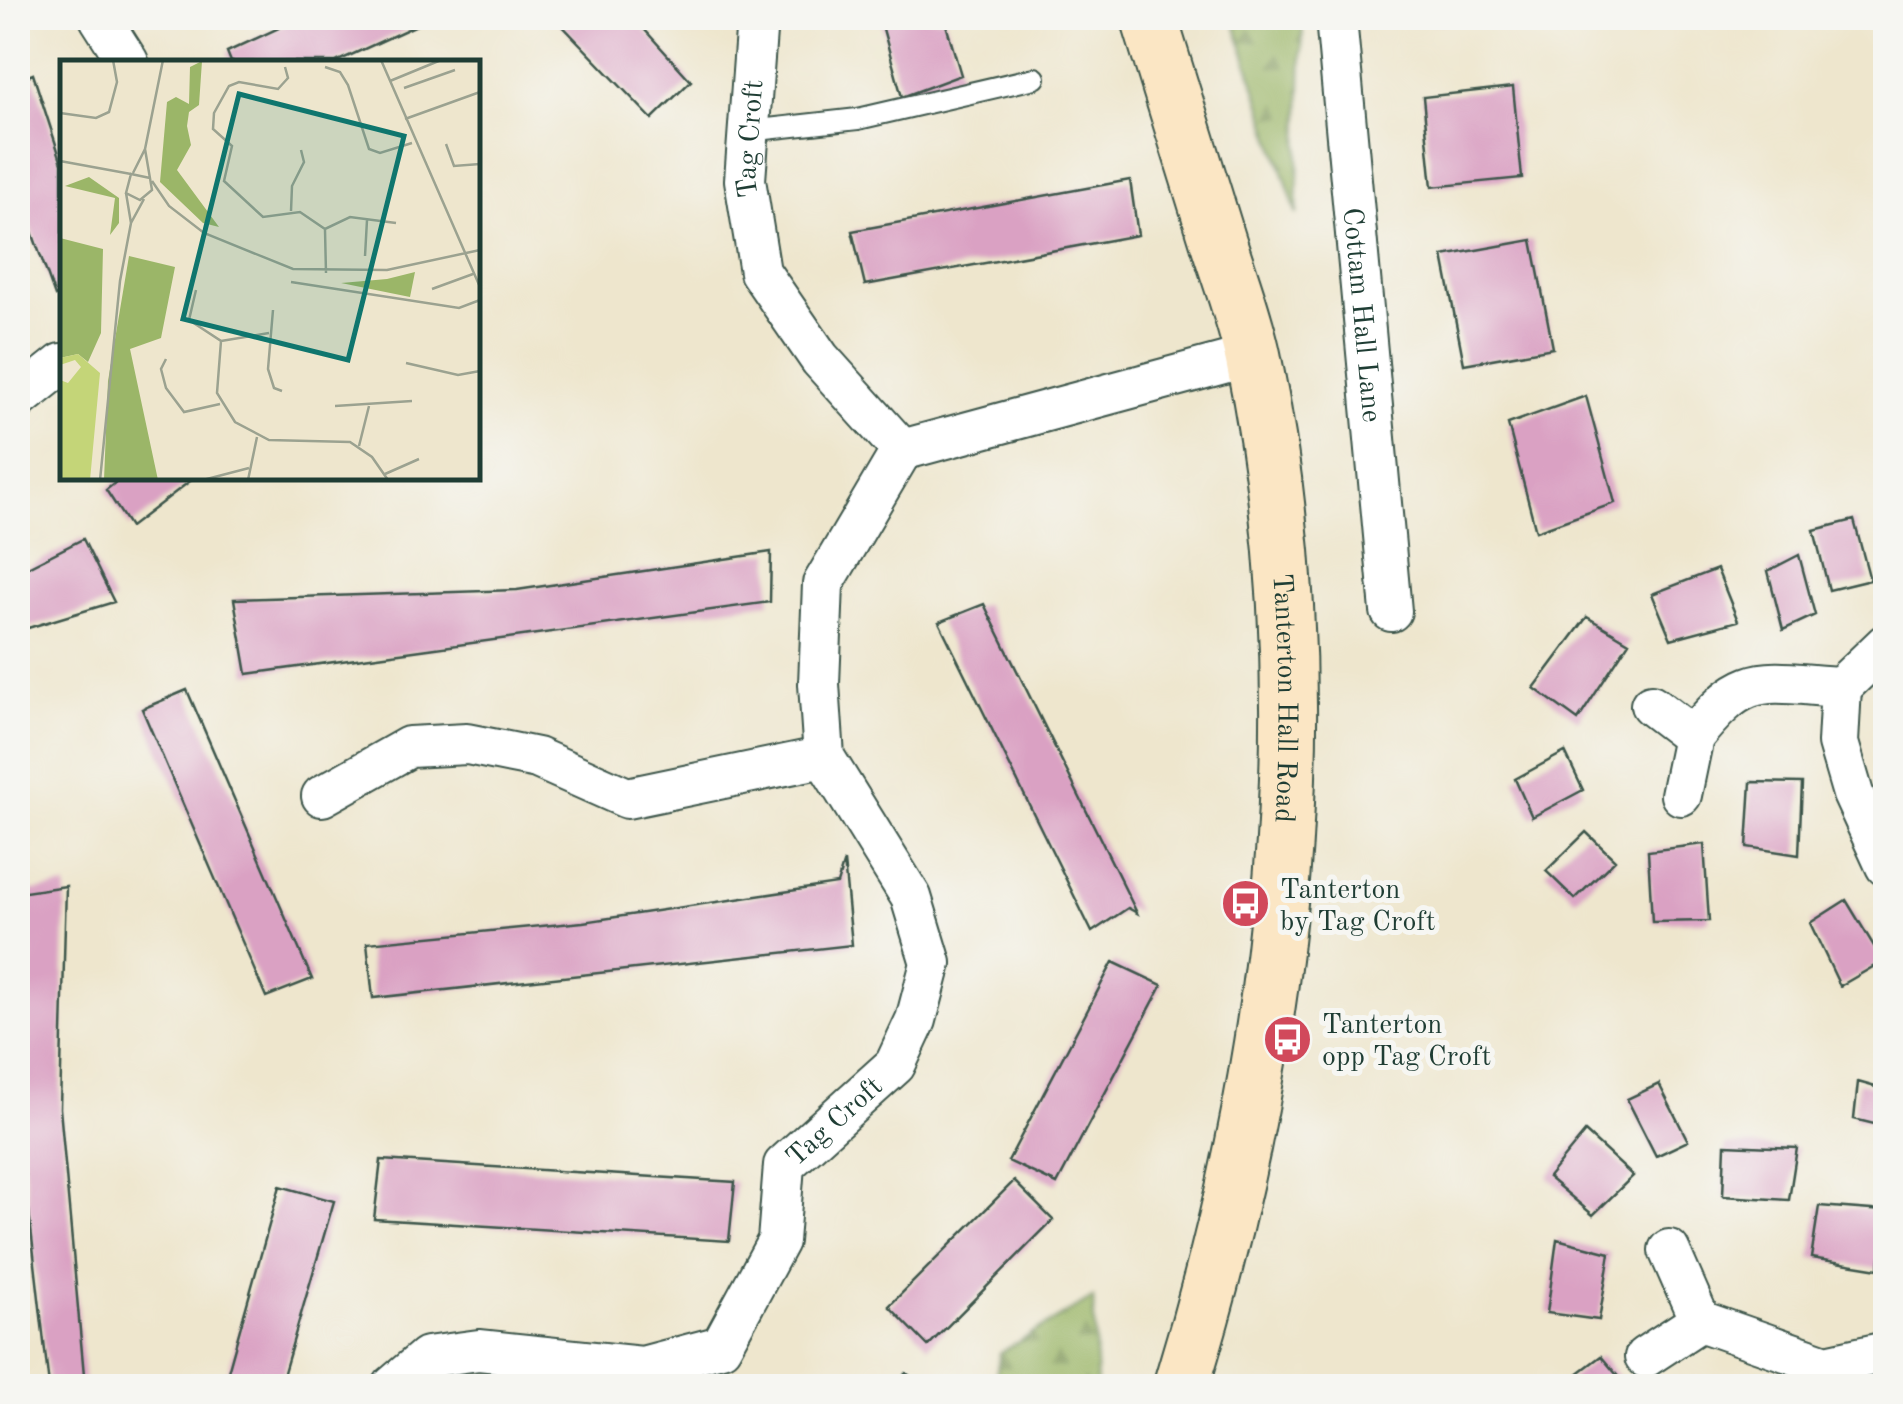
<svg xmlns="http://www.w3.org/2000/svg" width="1903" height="1404" viewBox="0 0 1903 1404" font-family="'Old Standard TT',serif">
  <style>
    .forest { fill: url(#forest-firs); stroke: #5d7a4e; stroke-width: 2.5 }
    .building { fill: #daa1c3 }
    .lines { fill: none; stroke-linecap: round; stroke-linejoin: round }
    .lane-casing { stroke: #3e564b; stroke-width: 24 }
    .street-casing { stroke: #3e564b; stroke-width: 44 }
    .secondary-casing { stroke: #3e564b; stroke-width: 59 }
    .lane { stroke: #fff; stroke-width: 20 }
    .street { stroke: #fff; stroke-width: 40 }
    .secondary { stroke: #fbe6c4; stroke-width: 55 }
    .labels { text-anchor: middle; stroke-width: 10; stroke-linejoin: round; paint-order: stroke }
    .street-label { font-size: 28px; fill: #1f3d34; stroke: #f6f6f2 }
    .poi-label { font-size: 28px; fill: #1f3d34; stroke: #f6f6f2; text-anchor: start }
    .inset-road { fill: none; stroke: #9ba290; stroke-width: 2.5 }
    .view { fill: #0f766e; fill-opacity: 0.15; stroke: #0f766e; stroke-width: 5 }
    .inset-edge { fill: none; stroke: #1f3d34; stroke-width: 5 }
  </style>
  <defs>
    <pattern id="forest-firs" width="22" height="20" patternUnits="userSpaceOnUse" patternTransform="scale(2.5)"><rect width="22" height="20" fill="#9bb668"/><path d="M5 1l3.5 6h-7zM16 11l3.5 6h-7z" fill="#7e9556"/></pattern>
  </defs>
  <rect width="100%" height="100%" fill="#f6f6f2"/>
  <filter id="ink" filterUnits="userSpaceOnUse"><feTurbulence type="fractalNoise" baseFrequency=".01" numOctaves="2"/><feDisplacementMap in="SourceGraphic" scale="20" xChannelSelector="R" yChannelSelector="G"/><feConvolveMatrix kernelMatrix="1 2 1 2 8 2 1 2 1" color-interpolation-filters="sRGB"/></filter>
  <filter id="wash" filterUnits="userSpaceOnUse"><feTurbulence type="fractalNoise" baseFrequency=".0048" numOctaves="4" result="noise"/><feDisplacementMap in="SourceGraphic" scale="40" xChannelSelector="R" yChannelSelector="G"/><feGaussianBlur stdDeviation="2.25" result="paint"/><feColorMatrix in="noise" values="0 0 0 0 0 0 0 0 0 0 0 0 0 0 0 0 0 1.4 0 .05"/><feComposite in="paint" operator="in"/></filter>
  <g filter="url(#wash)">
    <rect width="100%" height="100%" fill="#eee6cd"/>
    <path class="forest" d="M1233,18h70l-6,197z
      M1093,1298l4,88h-103l6,-33z"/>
    <g id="blocks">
      <path class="building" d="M300,18h132l-96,44h-105l-4,-10z
        M555,18h79l57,63 -39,38z
        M880,18h64l17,57 -59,22z
        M1432,18h86v4l-86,1z
        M33,74l29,89v130l-7,3 -37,-103v-113z
        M1513,87l9,91 -90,9 -9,-90z
        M1130,180l8,55 -273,50 -13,-54z
        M1532,240l21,108 -89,16 -21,-108z
        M1586,396l29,107 -79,28 -28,-107z
        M121,478h73l-64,49 -24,-37z
        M1854,520l16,60 -41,10 -15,-60z
        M83,539l31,63 -96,29v-59z
        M771,552l-1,50 -523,72 -13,-75 283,-9z
        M1799,555l16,60 -32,15 -15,-59z
        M1717,569l21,52 -67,18 -19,-45z
        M984,604l153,309 -9,-5 -36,24 -153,-310z
        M1587,617l42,25 -51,78 -44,-32z
        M187,690l125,289 -46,18 -124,-288z
        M1565,752l18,38 -51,27 -17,-38z
        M1751,782l51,1 -3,72 -52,-8z
        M1586,832l29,28 -40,39 -29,-28z
        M1704,844l5,77 -57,1 -4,-71z
        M844,861l8,84 -479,53 -6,-55 216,-21 254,-38z
        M66,886l-6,222 25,278h-36l-31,-271v-222z
        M1846,900l37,61 -43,25 -30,-63z
        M1113,962l49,23 -105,199 -49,-23z
        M1858,1082l28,8v37l-32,-8z
        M1659,1084l29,57 -32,15 -29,-57z
        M1585,1132l48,44 -40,39 -45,-38z
        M1725,1145l72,3 -8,52 -66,-4z
        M381,1160l354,22 -6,59 -355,-22z
        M1014,1181l39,39 -125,126 -39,-40z
        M280,1186l54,15 -54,185h-56z
        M1819,1206l65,5 -5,58 -68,-11z
        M1557,1239l53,14 -11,67 -52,-7z
        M1601,1356l25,30h-65z
        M906,1373l19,13h-33z"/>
    </g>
  </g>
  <g filter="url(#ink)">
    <use href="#blocks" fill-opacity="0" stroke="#3e564b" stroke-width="2.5"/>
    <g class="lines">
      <defs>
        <path id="lane" d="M749,131l109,-12 177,-41"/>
        <g id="street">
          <path d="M100,18l28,44"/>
          <path id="s1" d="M1336,18l55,593"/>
          <path d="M18,399l44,-35"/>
          <path d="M902,450l351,-95"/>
          <path d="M1841,687l-3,56 15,51 33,72"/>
          <path d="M1651,705l42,32c54,-67 67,-55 148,-50l45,-43"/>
          <path d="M1681,795l12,-58"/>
          <path d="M322,796l87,-49 58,-3 70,14 90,40 197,-41"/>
          <path d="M1669,1250l31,71"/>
          <path d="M1645,1357l55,-36 126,44 60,-13"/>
          <path id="s2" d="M393,1386l34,-29 52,-7 163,17 79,-21 57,-105 6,-76 111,-100 21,-45 15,-57 -20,-66 -87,-140 -5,-73 4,-100 79,-134 -82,-91 -60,-87 -15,-92 12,-162"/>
        </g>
        <g id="secondary">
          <path id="s3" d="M1149,18c23,74 46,149 69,223 12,38 27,77 35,116 71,343 30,698 -72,1029"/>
        </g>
      </defs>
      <use href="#lane" class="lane-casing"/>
      <use href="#street" class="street-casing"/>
      <use href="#secondary" class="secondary-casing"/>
      <use href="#lane" class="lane"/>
      <use href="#street" class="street"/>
      <use href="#secondary" class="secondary"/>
    </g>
  </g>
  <defs>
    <symbol id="bus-disc" viewBox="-11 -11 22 22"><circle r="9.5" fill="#d1495b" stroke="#f6f6f2"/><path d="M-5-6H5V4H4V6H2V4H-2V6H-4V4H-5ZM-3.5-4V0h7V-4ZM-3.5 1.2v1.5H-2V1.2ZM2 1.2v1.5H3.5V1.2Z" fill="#fff"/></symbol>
  </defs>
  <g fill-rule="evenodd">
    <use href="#bus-disc" x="1218" y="876" width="55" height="55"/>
    <use href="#bus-disc" x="1260" y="1012" width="55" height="55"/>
  </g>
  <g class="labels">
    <g class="street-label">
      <text dy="10" stroke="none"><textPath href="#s2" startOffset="1722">Tag Croft</textPath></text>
      <text dy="10" stroke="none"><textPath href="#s1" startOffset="298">Cottam Hall Lane</textPath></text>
      <text dy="10" stroke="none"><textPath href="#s3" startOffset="698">Tanterton Hall Road</textPath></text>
      <text dy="10" stroke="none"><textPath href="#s2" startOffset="605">Tag Croft</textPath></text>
    </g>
    <g class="poi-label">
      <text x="1280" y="898">Tanterton<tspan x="1280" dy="32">by Tag Croft</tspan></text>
      <text x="1322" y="1033">Tanterton<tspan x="1322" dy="32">opp Tag Croft</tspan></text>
    </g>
  </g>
  <g transform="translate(60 60)">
    <rect width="420" height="420" fill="#eee6cd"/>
    <path d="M142,1l-3,44 -10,7 -2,14 4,19 -14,25 42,57 -16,-4 -43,-41 7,-80 9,-5 13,7 1,-37zM29,117l30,21v25l-9,12 5,-37 -50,-12zM0,178l43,11 -2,84 -13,29 -10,-8 -18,4zM69,196l46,11 -14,71 -31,11 28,131h-54l4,-99zM355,212l-5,25 -69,-14 46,-4z" fill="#9bb668"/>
    <path d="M18,294l22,19 -10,107h-30v-100l8,3 13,-16 -6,-7 -15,5v-7z" fill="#c4d578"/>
    <path class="inset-road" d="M321,0l99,227M225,7l3,11 -10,11 -39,-7 -10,4 -15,27 -1,16 19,17 -8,35 39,36 37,-5 25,17 25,-12 46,6M265,7l15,5 8,13 21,64 11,4 32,-10M330,21l51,-21M344,28l51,-18M0,53l36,5 13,-6 8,-30 -4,-22M345,59l75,-27M386,84l8,22 26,-2M85,89l7,41 -12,10 -14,-7 5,-19 19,4M0,101l71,13M73,113l12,-24 18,-89M92,121l17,25 35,27 89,36 94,1 93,-20M66,133l5,30M231,151l1,-25 12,-24 -3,-12M265,170l1,43M305,196l2,-36M231,222l168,26 21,-8M372,229l41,-15M136,230l-7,30 32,21 -4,52 18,29 34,18 81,2 22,15 16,23M213,250l-5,59 6,19 8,3M161,281l48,-8M106,299l-5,10 5,19 18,24 36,-8M346,303l52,12 22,-4M275,346l77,-5M299,386l10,-40M325,414l34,-15M40,420l20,-199 11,-58 13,-24M143,420l46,-12M188,420l9,-43"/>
    <path class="view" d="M179,34l165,42 -56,224 -165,-41z"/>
    <rect width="420" height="420" class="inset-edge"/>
  </g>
  <rect width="1903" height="1404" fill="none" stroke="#f6f6f2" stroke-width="60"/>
</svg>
